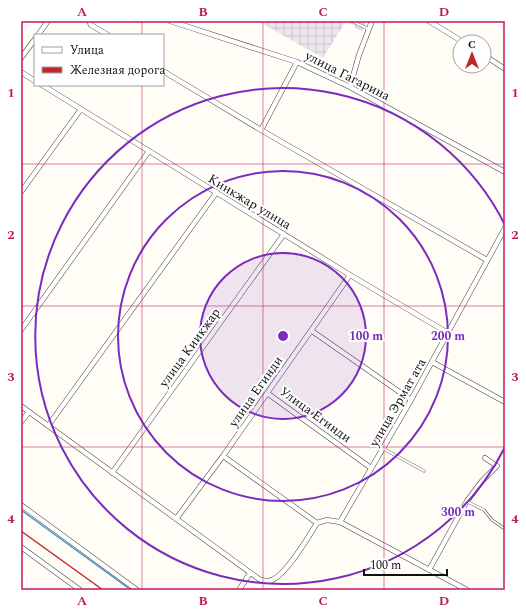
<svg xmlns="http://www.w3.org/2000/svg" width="526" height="611" viewBox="0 0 526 611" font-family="Spectral,serif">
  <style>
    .industrial { fill: url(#industrial-grid) }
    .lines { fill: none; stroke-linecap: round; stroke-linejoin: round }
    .stream { stroke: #3f96cf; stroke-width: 1.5 }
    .service-casing { stroke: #444; stroke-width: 3 }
    .minor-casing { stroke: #444; stroke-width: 5.5 }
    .service { stroke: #fff; stroke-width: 2 }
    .minor { stroke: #fff; stroke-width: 4.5 }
    .rail { stroke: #c4262e; stroke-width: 1.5 }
    .grid { fill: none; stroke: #c2185b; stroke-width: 1; stroke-opacity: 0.55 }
    .ring { fill: none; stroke: #7b2cbf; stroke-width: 2 }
    .labels { text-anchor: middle; stroke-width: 4; stroke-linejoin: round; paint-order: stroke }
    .street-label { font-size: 13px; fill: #111; stroke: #fff }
    .centre { fill: #7b2cbf; stroke: #fff; stroke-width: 2 }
    .ring-label { font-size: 12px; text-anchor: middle; font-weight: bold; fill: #7b2cbf; stroke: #fff; stroke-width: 4; stroke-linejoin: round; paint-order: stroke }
    .neatline { fill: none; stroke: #c2185b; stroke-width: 1.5 }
    .grid-label { font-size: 13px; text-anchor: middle; font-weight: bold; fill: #c2185b }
  </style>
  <defs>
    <pattern id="industrial-grid" width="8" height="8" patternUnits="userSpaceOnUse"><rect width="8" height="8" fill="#eee6ef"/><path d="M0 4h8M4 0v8" fill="none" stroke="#cbc4cc"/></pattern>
  </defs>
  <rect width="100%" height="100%" fill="#fffdf5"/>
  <path class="industrial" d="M258,21h102l6,3 -4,8 -16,-11 -23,37z"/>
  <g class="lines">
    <path class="stream" d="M21,510l110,80"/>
    <defs>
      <path id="service" d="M352,21l16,8
        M384,449l40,22
        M468,502l16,8 8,10 13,9"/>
      <path id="minor" d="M89,21l2,4 17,10
        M170,21l127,41 53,25 155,85
        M429,21l34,21
        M38,35l10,-14
        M484,55l21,14
        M21,58l14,-19
        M163,71l98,59 226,130
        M21,72l14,9
        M42,85l308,190 98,58
        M350,87l9,-32 13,-34
        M261,130l36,-68
        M21,192l60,-83
        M21,330l128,-179
        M312,331l99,69
        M432,362l73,40
        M267,393l104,75
        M21,406l238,173c2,1 6,2 9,2 15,0 41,-45 49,-58
        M21,422l8,-10
        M48,426l168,-233
        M223,456l94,67 10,-3 13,2 127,68
        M112,473l172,-239
        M21,505l116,85
        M176,519l47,-63 127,-181
        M340,522l71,-122 94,-172
        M21,547l59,43
        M429,570l38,-69 15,-20 15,-15 -12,-8
        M239,590l11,-17"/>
    </defs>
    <use href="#service" class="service-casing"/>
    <use href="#minor" class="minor-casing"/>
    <use href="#service" class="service"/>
    <use href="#minor" class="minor"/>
    <path class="rail" d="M21,531l82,59"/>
  </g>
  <path class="grid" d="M142,21v14M263,21v569M384,21v569M142,85v505M21,164h484M21,306h484M21,447h484"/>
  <circle cx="283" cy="336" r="83" fill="#7b2cbf" fill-opacity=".12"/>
  <g class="ring">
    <circle cx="283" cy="336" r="83"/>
    <circle cx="283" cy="336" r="165"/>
    <path d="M505 447A248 248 0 1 1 505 225"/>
  </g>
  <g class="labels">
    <g class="street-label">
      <text transform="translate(348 75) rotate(27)" y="5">улица Гагарина</text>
      <text transform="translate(250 201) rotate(31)" y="5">Киикжар улица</text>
      <text transform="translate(189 347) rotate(-54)" y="5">улица Киикжар</text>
      <text transform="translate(255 391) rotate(-55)" y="5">улица Егинди</text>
      <text transform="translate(397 402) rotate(-60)" y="5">улица Эрмат ата</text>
      <text transform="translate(316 414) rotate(36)" y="5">Улица Егинди</text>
    </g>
  </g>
  <circle cx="283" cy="336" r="6" class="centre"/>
  <g class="ring-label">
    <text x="366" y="340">100 m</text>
    <text x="448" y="340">200 m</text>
    <text x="458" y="516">300 m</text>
  </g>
  <rect width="526" height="611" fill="none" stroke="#ffffff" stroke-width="44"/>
  <rect x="34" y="34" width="130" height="52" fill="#ffffff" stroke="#a0a0a0"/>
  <rect x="42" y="47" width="20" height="6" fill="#ffffff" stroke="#a0a0a0"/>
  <text x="70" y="54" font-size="12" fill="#111111">Улица</text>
  <rect x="42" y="67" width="20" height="6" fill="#c4262e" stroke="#a0a0a0"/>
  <text x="70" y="74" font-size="12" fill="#111111">Железная дорога</text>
  <g transform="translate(472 54)"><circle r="19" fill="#ffffff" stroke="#a0a0a0"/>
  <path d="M0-3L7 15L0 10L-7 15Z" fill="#c4262e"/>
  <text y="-6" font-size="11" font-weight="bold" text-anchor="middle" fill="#111111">С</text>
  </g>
  <path d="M364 569v6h83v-6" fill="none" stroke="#111111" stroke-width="2"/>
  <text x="370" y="569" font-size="12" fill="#111111" stroke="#ffffff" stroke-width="3" paint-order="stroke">100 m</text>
  <rect x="22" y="22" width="482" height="567" class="neatline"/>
  <g class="grid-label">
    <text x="82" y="16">A</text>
    <text x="203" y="16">B</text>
    <text x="323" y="16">C</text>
    <text x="444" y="16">D</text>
    <text x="11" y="97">1</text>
    <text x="515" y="97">1</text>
    <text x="11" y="239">2</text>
    <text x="515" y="239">2</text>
    <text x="11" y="381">3</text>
    <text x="515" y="381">3</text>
    <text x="11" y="523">4</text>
    <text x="515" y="523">4</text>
    <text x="82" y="605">A</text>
    <text x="203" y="605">B</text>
    <text x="323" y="605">C</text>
    <text x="444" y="605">D</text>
  </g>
</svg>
